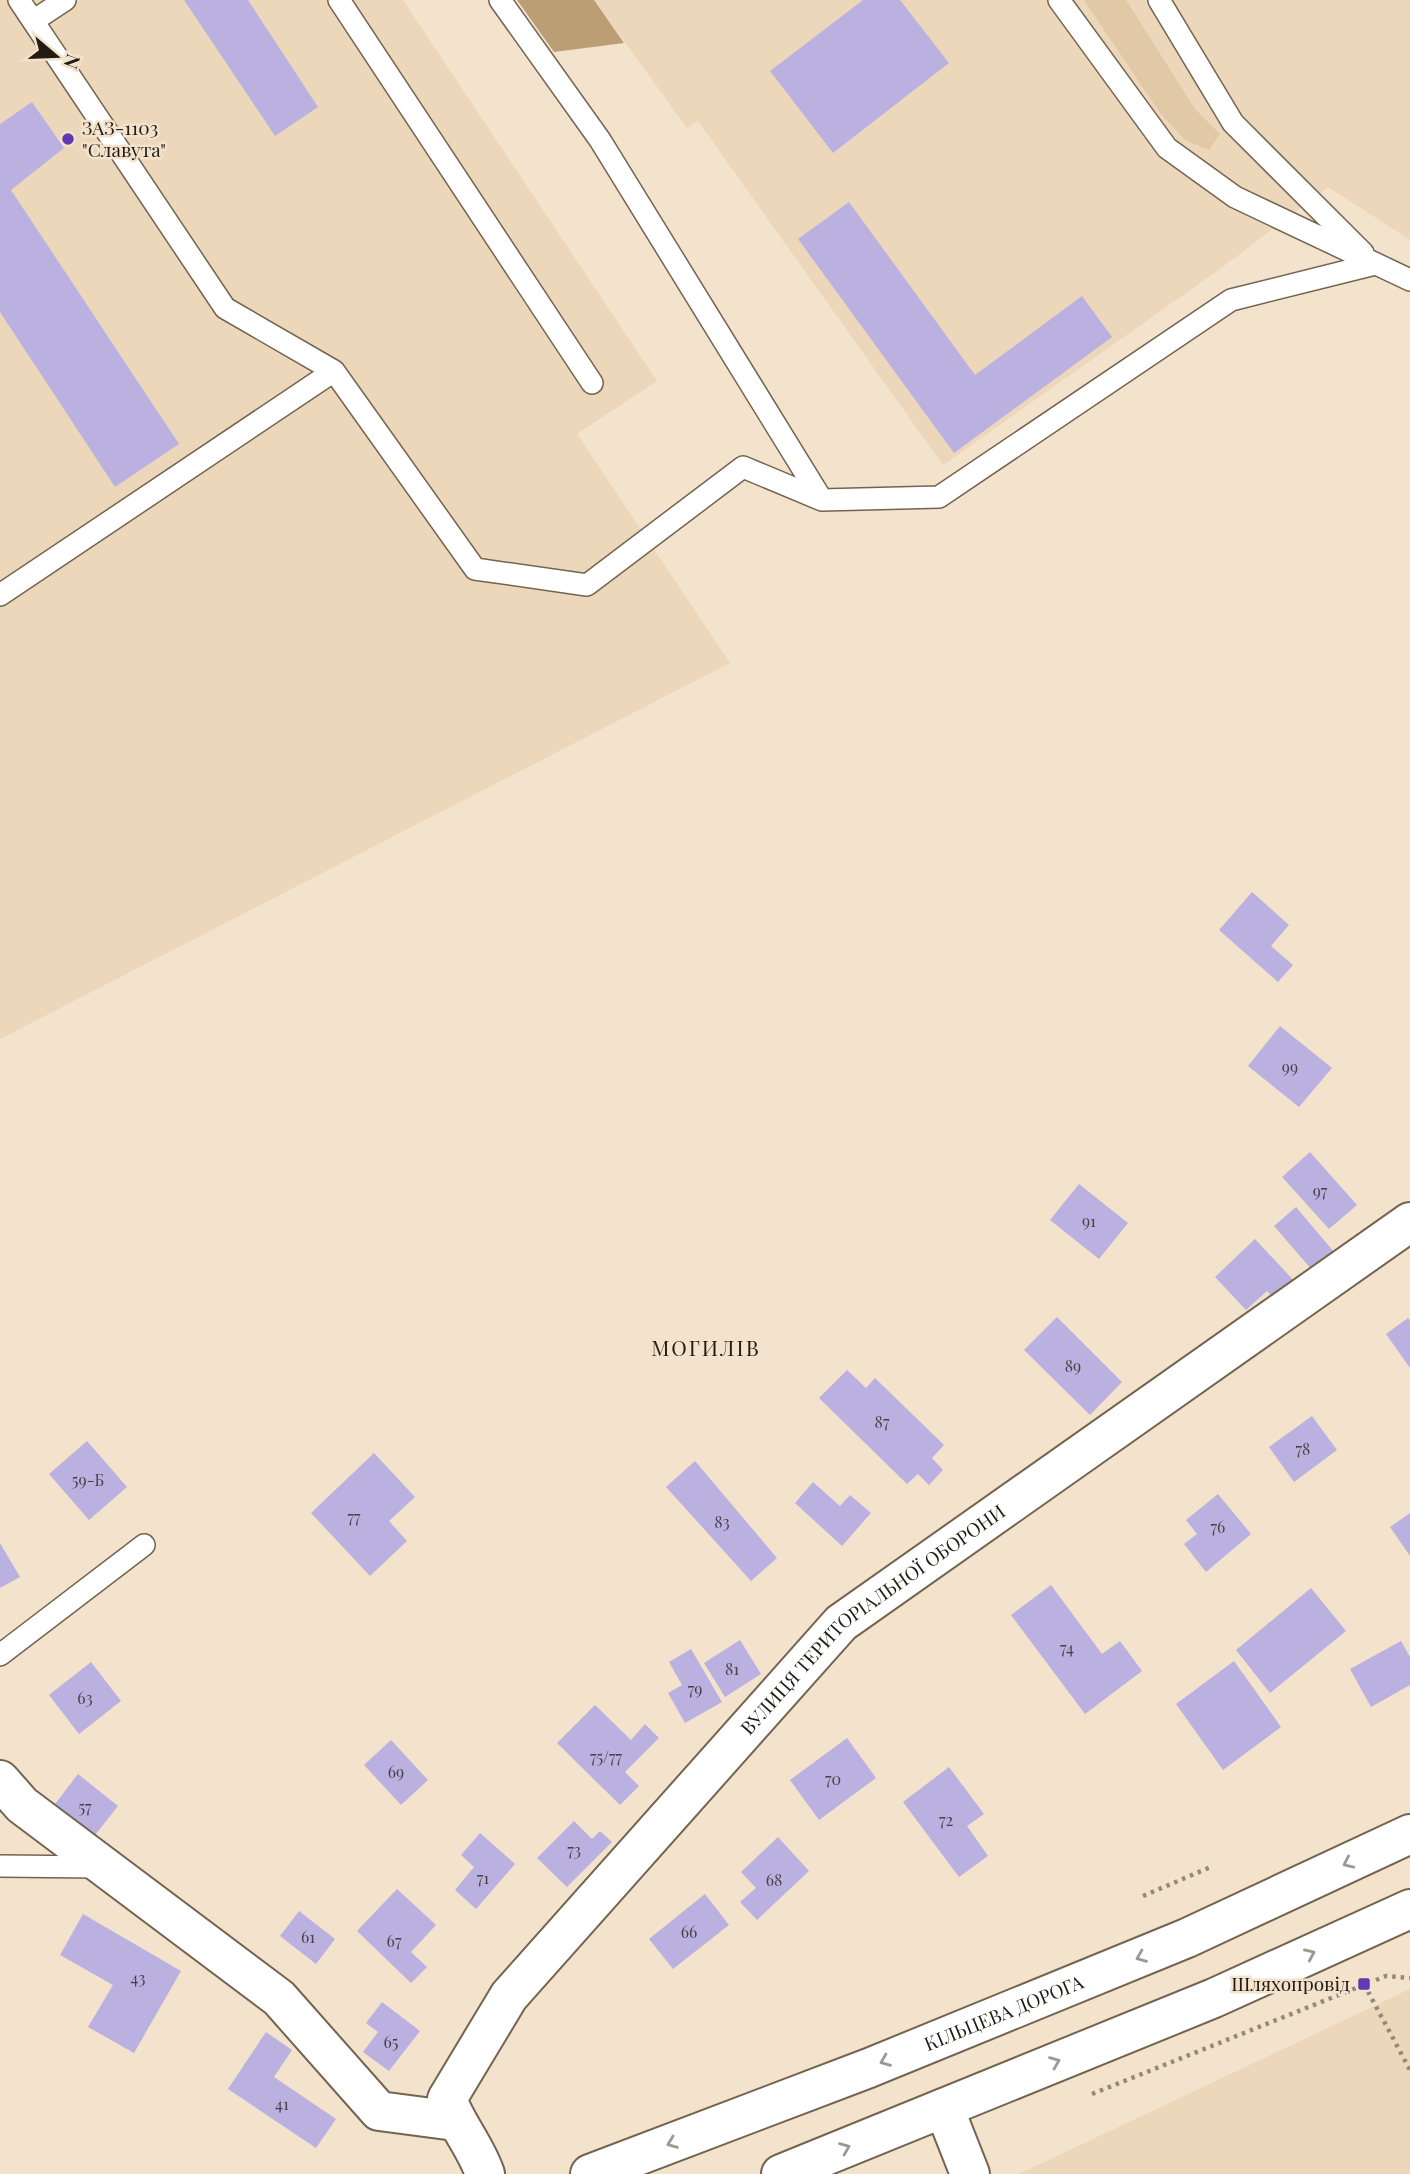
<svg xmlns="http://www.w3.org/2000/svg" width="1410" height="2174" viewBox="0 0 1410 2174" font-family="'Playfair Display',serif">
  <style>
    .built { fill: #edd7ba }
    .green { fill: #e1c9a7 }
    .forest { fill: #bc9e74 }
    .building { fill: #bab1e1 }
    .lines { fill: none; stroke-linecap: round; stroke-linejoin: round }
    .lane-casing { stroke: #736450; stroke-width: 24 }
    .street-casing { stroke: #736450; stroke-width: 42 }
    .highway-casing { stroke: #736450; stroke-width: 42 }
    .path { stroke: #958979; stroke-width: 4.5; stroke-dasharray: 3.5 5; stroke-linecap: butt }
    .lane { stroke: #fff; stroke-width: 21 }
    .street { stroke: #fff; stroke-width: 38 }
    .highway { stroke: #fff; stroke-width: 38 }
    .oneway { stroke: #9c9995 }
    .poi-dot { fill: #6139b1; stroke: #f3e2cc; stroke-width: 2.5 }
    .labels { text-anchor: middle; stroke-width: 5; stroke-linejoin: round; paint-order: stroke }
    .number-label { font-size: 16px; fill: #484147 }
    .poi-label { font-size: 19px; fill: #221c14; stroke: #f3e2cc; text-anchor: start }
    .street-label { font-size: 19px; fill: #221c14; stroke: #f3e2cc }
    .neighbourhood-label { font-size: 21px; letter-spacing: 2px; fill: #221c14; stroke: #f3e2cc }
  </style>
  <rect width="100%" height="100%" fill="#f3e2cc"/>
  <path class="built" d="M0,0h403l254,381 -80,53 153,229 -730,376z
    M594,0h816v240l-82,-53 -108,82 -277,196 -245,-344 -11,7z
    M1410,1989v185h-391z"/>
  <path class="green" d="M1084,0h42l69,109 25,25 -11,16 -24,-10 -25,-27z"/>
  <path class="forest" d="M517,0h77l30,43 -70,9z"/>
  <path class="building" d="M184,0h64l70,107 -43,29z
    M863,0h37l49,63 -116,90 -63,-82z
    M32,102l32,46 -53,42 168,254 -64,43 -115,-175v-188z
    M849,202l126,173 107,-79 30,41 -158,116 -156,-214z
    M1252,892l37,33 -18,21 22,19 -15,17 -59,-52z
    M1280,1026l52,42 -33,39 -51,-41z
    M1310,1152l47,53 -28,24 -47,-52z
    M1079,1184l49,39 -29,36 -49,-39z
    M1296,1207l38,45 -22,18 -38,-44z
    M1255,1239l43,46 -20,18 -11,-12 -21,19 -31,-33z
    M1057,1317l65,65 -32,33 -66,-65z
    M1408,1318l2,3v47l-24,-34z
    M847,1370l19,18 9,-10 69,67 -12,13 11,12 -14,15 -11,-11 -11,10 -88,-86z
    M1312,1416l25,34 -43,32 -25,-35z
    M87,1441l40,46 -38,33 -40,-46z
    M374,1453l41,44 -26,24 18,20 -37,35 -59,-63z
    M695,1461l82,97 -26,23 -85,-94z
    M813,1482l27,24 10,-11 21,18 -29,33 -47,-43z
    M1218,1494l33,40 -45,38 -22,-28 13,-10 -11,-14z
    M1410,1513v43l-20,-29z
    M0,1543l20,34 -20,11z
    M1051,1585l51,69 18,-13 22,30 -57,43 -74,-99z
    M1311,1588l35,43 -76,62 -34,-43z
    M740,1640l21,34 -36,23 -21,-34z
    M1401,1641l9,16v28l-39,22 -21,-38z
    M691,1649l31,53 -37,21 -17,-30 14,-8 -13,-23z
    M1234,1661l47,66 -58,43 -47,-66z
    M91,1662l30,39 -42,33 -30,-39z
    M595,1705l36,35 14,-16 14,14 -34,34 14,14 -19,19 -63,-62z
    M847,1738l29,40 -57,42 -29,-40z
    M391,1740l37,40 -27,25 -37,-40z
    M949,1767l35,47 -17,12 21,30 -29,21 -56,-75z
    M78,1774l40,32 -26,33 -40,-31z
    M574,1821l18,18 8,-8 12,11 -45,45 -30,-29z
    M480,1833l35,31 -39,45 -21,-19 19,-23 -13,-12z
    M778,1837l31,34 -52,49 -17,-18 16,-14 -15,-16z
    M397,1889l39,36 -25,27 16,15 -16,16 -54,-52z
    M705,1894l24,31 -56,44 -24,-30z
    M299,1911l36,28 -19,25 -36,-28z
    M83,1914l98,57 -47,82 -46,-26 25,-42 -53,-30z
    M382,2002l38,29 -31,40 -26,-19 15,-20 -12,-9z
    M266,2032l26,18 -18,27 62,42 -20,29 -88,-59z"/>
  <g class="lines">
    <defs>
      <path id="lane" d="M19,0l206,308 109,63
        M339,0l253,383
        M500,0l100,140 222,360
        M1059,0l108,148 68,49 175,83
        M1159,0l74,123 130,130
        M33,21l32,-21
        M0,595l334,-224 141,198 112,16 156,-118 79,33 117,-3 292,-197 144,-36
        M0,1655l144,-110
        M0,1866l99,1"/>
      <g id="street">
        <path d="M0,1780l22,25 257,193 100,113 76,10"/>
        <path d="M944,2108l26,66"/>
        <path id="s1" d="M485,2174c-9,-27 -28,-48 -38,-75l62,-103 332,-373 569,-401"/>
      </g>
      <g id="highway">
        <path id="s2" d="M590,2174l279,-106 318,-130 223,-104"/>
        <path d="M781,2174l433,-176 196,-89"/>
      </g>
    </defs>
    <use href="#lane" class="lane-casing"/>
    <use href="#street" class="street-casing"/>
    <use href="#highway" class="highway-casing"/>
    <path class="path" d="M1143,1896l70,-30
      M1364,1984l46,86
      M1092,2094l294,-118 24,2"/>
    <use href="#lane" class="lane"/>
    <use href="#street" class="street"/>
    <use href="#highway" class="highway"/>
  </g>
  <defs><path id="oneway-chevron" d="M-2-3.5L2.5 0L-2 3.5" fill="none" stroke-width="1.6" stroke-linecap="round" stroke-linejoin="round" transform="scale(1.75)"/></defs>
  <g class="oneway">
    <use href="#oneway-chevron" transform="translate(1348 1863) rotate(155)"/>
    <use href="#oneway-chevron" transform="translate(1310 1954) rotate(-24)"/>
    <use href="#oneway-chevron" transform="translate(1141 1957) rotate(158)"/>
    <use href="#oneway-chevron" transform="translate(885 2061) rotate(158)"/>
    <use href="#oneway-chevron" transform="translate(1055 2062) rotate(-22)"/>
    <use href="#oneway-chevron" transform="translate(672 2143) rotate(159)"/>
    <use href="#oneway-chevron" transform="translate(845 2148) rotate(-22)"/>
  </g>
  <g class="poi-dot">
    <circle cx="68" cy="139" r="7"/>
    <rect x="1357" y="1977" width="14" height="14" rx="3.5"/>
  </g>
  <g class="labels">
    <g class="number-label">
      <text x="1290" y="1073">99</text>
      <text x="1320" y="1197">97</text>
      <text x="1089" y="1227">91</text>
      <text x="1073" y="1372">89</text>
      <text x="882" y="1428">87</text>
      <text x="1303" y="1455">78</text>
      <text x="88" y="1486">59-Б</text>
      <text x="354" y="1523">77</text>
      <text x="722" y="1528">83</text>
      <text x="1218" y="1533">76</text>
      <text x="1067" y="1654">74</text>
      <text x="732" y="1675">81</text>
      <text x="695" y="1695">79</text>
      <text x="85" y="1704">63</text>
      <text x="606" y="1763">75/77</text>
      <text x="396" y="1778">69</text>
      <text x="833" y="1785">70</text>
      <text x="85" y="1813">57</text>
      <text x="946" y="1826">72</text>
      <text x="574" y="1856">73</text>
      <text x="483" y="1884">71</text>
      <text x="774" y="1886">68</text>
      <text x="689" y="1938">66</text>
      <text x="308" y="1943">61</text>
      <text x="394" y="1947">67</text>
      <text x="138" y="1984">43</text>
      <text x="391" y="2048">65</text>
      <text x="282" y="2110">41</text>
    </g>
    <g class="poi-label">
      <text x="82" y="135">ЗАЗ-1103<tspan x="82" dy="22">"Славута"</tspan></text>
      <text x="1350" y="1991" text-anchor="end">Шляхопровід</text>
    </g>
    <g class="street-label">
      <text dy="7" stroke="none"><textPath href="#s1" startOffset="730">ВУЛИЦЯ ТЕРИТОРІАЛЬНОЇ ОБОРОНИ</textPath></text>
      <text dy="7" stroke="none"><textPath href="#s2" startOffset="444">КІЛЬЦЕВА ДОРОГА</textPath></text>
    </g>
    <g class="neighbourhood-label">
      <text x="706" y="1356">МОГИЛІВ</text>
    </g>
  </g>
  <g transform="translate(56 56) rotate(109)" stroke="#f3e2cc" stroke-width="5" paint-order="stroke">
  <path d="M0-5L12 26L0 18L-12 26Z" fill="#221c14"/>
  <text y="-10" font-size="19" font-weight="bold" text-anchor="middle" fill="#221c14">N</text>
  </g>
</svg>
